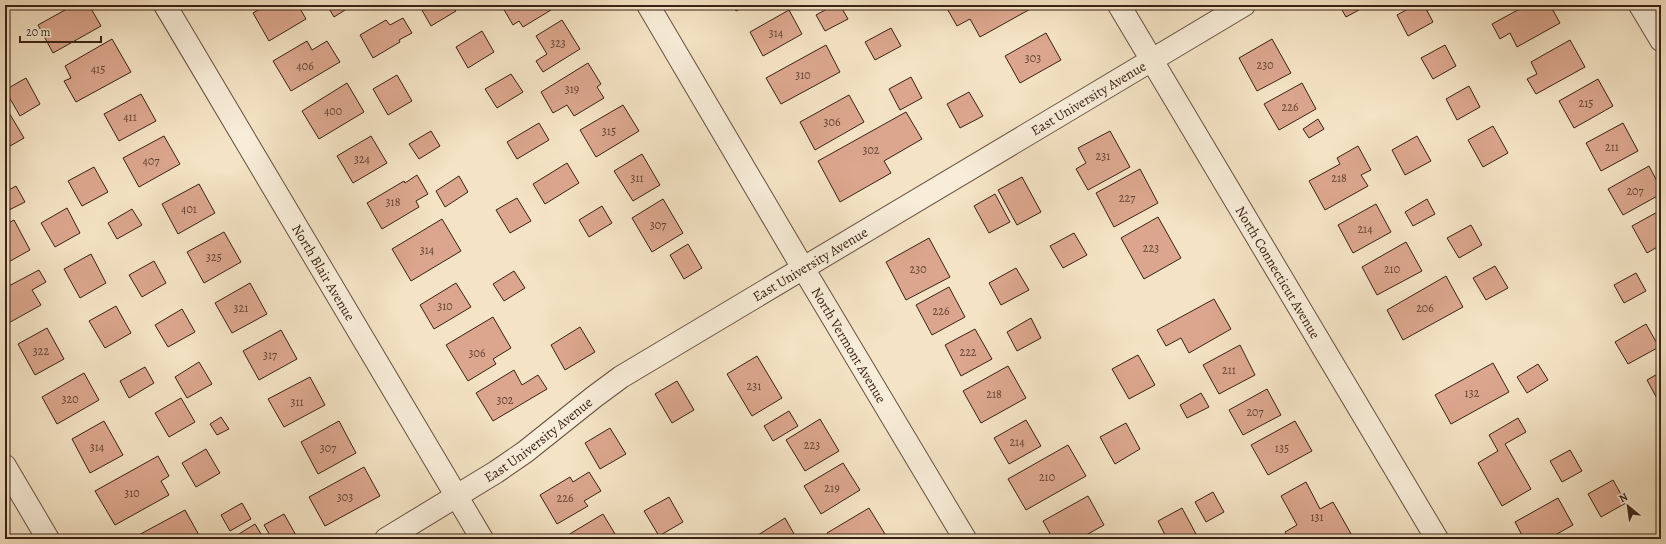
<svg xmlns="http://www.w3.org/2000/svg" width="1666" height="544" viewBox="0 0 1666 544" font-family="Alegreya,serif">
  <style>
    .building { fill: #dba68d; stroke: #3a2215 }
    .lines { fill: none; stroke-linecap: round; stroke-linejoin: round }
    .minor-casing { stroke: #685241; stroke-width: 24 }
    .minor { stroke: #f8edd9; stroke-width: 22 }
    .labels { text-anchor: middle; stroke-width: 4; stroke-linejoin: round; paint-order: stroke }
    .number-label { font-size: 12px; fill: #624333 }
    .street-label { font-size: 14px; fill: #3a2215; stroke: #f8edd9 }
  </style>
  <rect width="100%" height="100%" fill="#f4e3c4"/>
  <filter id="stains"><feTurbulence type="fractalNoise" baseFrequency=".005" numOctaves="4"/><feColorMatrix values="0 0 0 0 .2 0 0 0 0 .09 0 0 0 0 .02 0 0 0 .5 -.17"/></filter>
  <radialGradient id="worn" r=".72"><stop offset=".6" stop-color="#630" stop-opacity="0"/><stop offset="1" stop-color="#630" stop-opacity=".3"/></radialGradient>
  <path class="building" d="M16,5h10l-8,5z
    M74,5h15l12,21 -48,27 -15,-28z
    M267,5h31l8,14 -37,22 -16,-28z
    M327,5h26l-19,12z
    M419,5h33l4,6 -25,15z
    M508,5h40l3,5 -28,17 -4,-6 -6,4 -10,-17z
    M733,5h14l-11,6z
    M834,5h6l8,14 -23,12 -9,-16z
    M945,5h88l1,2 -54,30 -10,-18 -13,7z
    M1339,5h29l-22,12z
    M1415,5h9l9,17 -25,14 -11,-21z
    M1527,5h23l10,18 -43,24 -7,-14 -10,6 -8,-15z
    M789,10l13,24 -39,22 -13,-24z
    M403,18l9,15 -13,7 1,2 -27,16 -13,-23 26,-15 4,5z
    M562,20l18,29 -37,23 -7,-11 11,-7 -11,-18z
    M891,28l10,18 -26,14 -10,-18z
    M482,31l12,21 -26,16 -12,-21z
    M1046,33l15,27 -41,23 -15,-27z
    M112,39l19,33 -55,30 -12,-21 7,-3 -6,-12z
    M1272,39l19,34 -34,18 -18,-33z
    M1570,40l15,27 -49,27 -9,-15 10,-5 -6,-12z
    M307,41l5,9 15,-9 13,21 -49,29 -18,-30z
    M826,45l14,27 -59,32 -15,-26z
    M1445,45l11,21 -23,13 -12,-21z
    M588,63l13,21 -4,3 7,11 -30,18 -7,-11 -14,8 -12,-21z
    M511,74l12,18 -26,16 -12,-19z
    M397,75l15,26 -24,14 -15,-26z
    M911,77l11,21 -22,12 -11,-21z
    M26,78l14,26 -20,12 -15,-26z
    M1598,79l15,27 -39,22 -15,-27z
    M347,83l17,29 -45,27 -17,-28z
    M1302,83l14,26 -37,21 -15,-26z
    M1469,86l11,21 -23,13 -11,-21z
    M969,92l14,24 -23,12 -13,-24z
    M141,94l15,27 -37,20 -15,-27z
    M849,95l15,27 -49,28 -15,-28z
    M623,105l16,26 -43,26 -16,-27z
    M8,111l16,27 -19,11v-36z
    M906,112l16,27 -38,22 7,12 -51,29 -22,-41z
    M1318,119l6,10 -15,9 -6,-9z
    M539,123l10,17 -32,19 -10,-17z
    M1623,123l15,28 -37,20 -15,-28z
    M1493,126l15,27 -25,14 -15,-27z
    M431,131l9,15 -21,13 -10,-15z
    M1110,131l20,36 -42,23 -12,-21 10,-6 -8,-15z
    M164,136l16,28 -41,23 -16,-29z
    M371,136l16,27 -34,20 -16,-27z
    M1417,136l14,25 -26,14 -13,-25z
    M1358,146l13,24 -10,5 7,11 -43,24 -16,-29 31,-17 -3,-6z
    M642,154l18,31 -27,16 -19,-30z
    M567,163l12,20 -34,21 -12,-20z
    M1649,166l12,23v5l-38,21 -15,-26z
    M94,167l14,25 -26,14 -14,-25z
    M1140,169l18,34 -44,24 -18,-34z
    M417,175l11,19 -12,7 3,6 -37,22 -15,-26 37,-22 1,2z
    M459,176l9,16 -23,15 -9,-16z
    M1022,177l19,35 -24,13 -19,-35z
    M199,184l16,29 -37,21 -16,-30z
    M16,186l9,16 -20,10v-20z
    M995,194l15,28 -21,11 -15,-27z
    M517,198l14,23 -21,12 -14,-23z
    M663,199l20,34 -31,19 -20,-34z
    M1427,199l8,15 -22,12 -8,-14z
    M1376,204l15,28 -38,21 -15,-28z
    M602,206l10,17 -23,14 -10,-17z
    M67,208l13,25 -25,14 -14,-24z
    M132,209l10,16 -25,14 -9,-16z
    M1661,210v35l-14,8 -15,-27z
    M1158,217l23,41 -37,21 -23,-41z
    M442,219l19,32 -50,30 -19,-32z
    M14,220l16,30 -25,14v-39z
    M1471,225l11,20 -23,13 -12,-20z
    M224,232l17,30 -37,21 -17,-31z
    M1074,233l13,22 -24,13 -13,-22z
    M929,238l21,39 -44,23 -20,-38z
    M1406,242l16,29 -45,24 -15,-28z
    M688,244l14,24 -18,11 -14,-24z
    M91,254l15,29 -26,15 -16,-29z
    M154,261l12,22 -24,14 -13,-22z
    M1495,266l13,22 -22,12 -13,-22z
    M1016,268l13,22 -28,15 -12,-22z
    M39,270l7,12 -14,8 9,15 -36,20v-37z
    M514,271l11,17 -21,13 -11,-17z
    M1636,273l10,18 -22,12 -10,-18z
    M1446,276l17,31 -60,33 -16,-30z
    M250,283l17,31 -35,19 -17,-30z
    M456,283l15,24 -37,22 -14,-24z
    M949,287l16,30 -33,18 -16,-30z
    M1214,299l17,30 -42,24 -8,-15 -15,8 -9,-16z
    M116,306l15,27 -26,15 -16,-27z
    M182,309l13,23 -27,15 -13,-22z
    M493,317l18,31 -18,11 3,5 -28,17 -22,-36z
    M1031,318l10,20 -24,13 -10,-19z
    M1646,324l13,23 -31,17 -13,-22z
    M580,327l15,25 -30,18 -14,-25z
    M47,328l17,31 -29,16 -17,-31z
    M975,329l17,30 -31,17 -16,-31z
    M281,330l16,29 -38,21 -16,-29z
    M1240,345l15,30 -36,19 -16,-29z
    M1138,355l17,30 -26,14 -17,-30z
    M757,356l25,42 -30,18 -25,-42z
    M199,362l13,22 -25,14 -12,-21z
    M1493,363l16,29 -58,32 -16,-29z
    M1538,364l10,16 -21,13 -10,-16z
    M1008,366l18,32 -45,25 -18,-32z
    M145,367l9,16 -25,15 -9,-17z
    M514,370l8,15 16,-10 9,14 -54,32 -17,-28z
    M1661,372v31l-1,1 -13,-24z
    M84,373l15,27 -42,24 -15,-27z
    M310,377l15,28 -41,22 -16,-28z
    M677,381l17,29 -22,13 -17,-29z
    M1267,389l14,26 -38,20 -14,-25z
    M1201,393l8,14 -22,11 -7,-13z
    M181,398l14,24 -26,15 -14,-24z
    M789,411l9,15 -25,15 -9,-15z
    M221,417l8,12 -12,6 -7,-11z
    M1518,418l8,14 -21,12 26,45 -29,17 -24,-43 20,-12 -9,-16z
    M820,419l19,32 -34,20 -19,-31z
    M1026,420l15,26 -32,18 -15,-26z
    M104,421l19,34 -33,18 -18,-34z
    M339,421l17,32 -38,21 -17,-32z
    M1295,421l17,30 -44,24 -17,-30z
    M1126,423l14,26 -25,15 -15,-27z
    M610,428l16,26 -26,15 -15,-26z
    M1068,445l18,31 -60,34 -18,-31z
    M206,449l14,24 -24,14 -14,-24z
    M1570,450l12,21 -20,11 -12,-21z
    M158,456l11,20 -8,5 8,14 -54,30 -20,-34z
    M843,463l17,27 -39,24 -17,-28z
    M364,467l16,29 -55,30 -16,-29z
    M589,472l12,19 -17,10 4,5 -31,18 -17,-29 30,-18 3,5z
    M1613,480l13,23 -25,14 -13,-23z
    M1306,482l14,27 13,-7 21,37h-65l-4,-7 12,-7 -16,-29z
    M1213,492l11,20 -18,10 -11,-20z
    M1088,496l16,29 -25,14h-26l-10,-18z
    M669,497l14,25 -24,14 -15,-25z
    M1558,498l15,27 -25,14h-24l-9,-17z
    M242,503l9,16 -21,12 -9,-16z
    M869,508l16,26 -9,5h-46l-3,-6z
    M1182,508l14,26 -8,5h-21l-9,-18z
    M185,510l15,27 -3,2h-62v-2z
    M284,514l13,23 -4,2h-21l-8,-14z
    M603,514l15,25h-48l-2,-4z
    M785,518l12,21h-36l-3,-4z
    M255,524l9,15h-23l-2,-5z"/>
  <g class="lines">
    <defs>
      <g id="minor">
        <path id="s1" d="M165,5l317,534"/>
        <path id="s2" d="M648,5l155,263 162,271"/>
        <path id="s3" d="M1119,5l318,534"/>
        <path d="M1640,5l21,35"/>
        <path d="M5,466l43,73"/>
        <path id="s4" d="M386,539l110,-67 29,-20 69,-55 27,-20 623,-372"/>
      </g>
    </defs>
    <use href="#minor" class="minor-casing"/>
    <use href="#minor" class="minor"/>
  </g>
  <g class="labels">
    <g class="number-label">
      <text x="776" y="37">314</text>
      <text x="558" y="47">323</text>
      <text x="1033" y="62">303</text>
      <text x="1265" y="69">230</text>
      <text x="305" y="70">406</text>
      <text x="98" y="73">415</text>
      <text x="803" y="79">310</text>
      <text x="572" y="93">319</text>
      <text x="1586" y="107">215</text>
      <text x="1290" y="111">226</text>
      <text x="333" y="115">400</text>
      <text x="130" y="121">411</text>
      <text x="832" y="126">306</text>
      <text x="609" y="135">315</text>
      <text x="1612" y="151">211</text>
      <text x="871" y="154">302</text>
      <text x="1103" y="160">231</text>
      <text x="362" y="163">324</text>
      <text x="151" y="165">407</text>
      <text x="637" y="182">311</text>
      <text x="1339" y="182">218</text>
      <text x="1635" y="195">207</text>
      <text x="1127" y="202">227</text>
      <text x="393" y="206">318</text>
      <text x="189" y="213">401</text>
      <text x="658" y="229">307</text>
      <text x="1365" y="233">214</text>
      <text x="1151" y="252">223</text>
      <text x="427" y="254">314</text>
      <text x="214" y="261">325</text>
      <text x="918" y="273">230</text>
      <text x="1392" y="273">210</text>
      <text x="445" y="310">310</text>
      <text x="241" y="312">321</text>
      <text x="1425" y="312">206</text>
      <text x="941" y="315">226</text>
      <text x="41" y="355">322</text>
      <text x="968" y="356">222</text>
      <text x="477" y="357">306</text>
      <text x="270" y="359">317</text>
      <text x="1229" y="374">211</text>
      <text x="754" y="390">231</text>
      <text x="1472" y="397">132</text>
      <text x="994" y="398">218</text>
      <text x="70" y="403">320</text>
      <text x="505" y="404">302</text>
      <text x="297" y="406">311</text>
      <text x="1255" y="416">207</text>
      <text x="1017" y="446">214</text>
      <text x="812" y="449">223</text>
      <text x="97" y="451">314</text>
      <text x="328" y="452">307</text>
      <text x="1282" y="452">135</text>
      <text x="1047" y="481">210</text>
      <text x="832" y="492">219</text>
      <text x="132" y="497">310</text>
      <text x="345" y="501">303</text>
      <text x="565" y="502">226</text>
      <text x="1317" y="521">131</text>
    </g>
    <g class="street-label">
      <text dy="5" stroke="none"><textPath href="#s4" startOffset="830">East University Avenue</textPath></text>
      <text dy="5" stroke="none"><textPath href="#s4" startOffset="506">East University Avenue</textPath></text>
      <text dy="5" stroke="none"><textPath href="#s1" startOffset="311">North Blair Avenue</textPath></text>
      <text dy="5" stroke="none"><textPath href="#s3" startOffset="311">North Connecticut Avenue</textPath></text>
      <text dy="5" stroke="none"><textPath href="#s2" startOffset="395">North Vermont Avenue</textPath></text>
      <text dy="5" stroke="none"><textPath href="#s4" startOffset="182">East University Avenue</textPath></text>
    </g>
  </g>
  <rect width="1666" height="544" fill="none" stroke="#f4e3c4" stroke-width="20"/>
  <rect x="6" y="6" width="1654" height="532" fill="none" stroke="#3a2215" stroke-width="2"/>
  <rect x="10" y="10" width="1646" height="524" fill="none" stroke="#3a2215"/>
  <g transform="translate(1628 506) rotate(331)" stroke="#f8edd9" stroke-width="3" paint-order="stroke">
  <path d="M0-3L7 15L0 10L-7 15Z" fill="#3a2215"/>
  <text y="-6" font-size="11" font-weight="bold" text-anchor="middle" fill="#3a2215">N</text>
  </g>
  <path d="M20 36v6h81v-6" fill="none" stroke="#3a2215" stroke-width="2"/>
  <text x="26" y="36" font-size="12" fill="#3a2215" stroke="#f8edd9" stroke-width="3" paint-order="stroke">20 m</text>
  <rect width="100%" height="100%" filter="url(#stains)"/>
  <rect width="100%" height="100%" fill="url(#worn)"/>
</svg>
